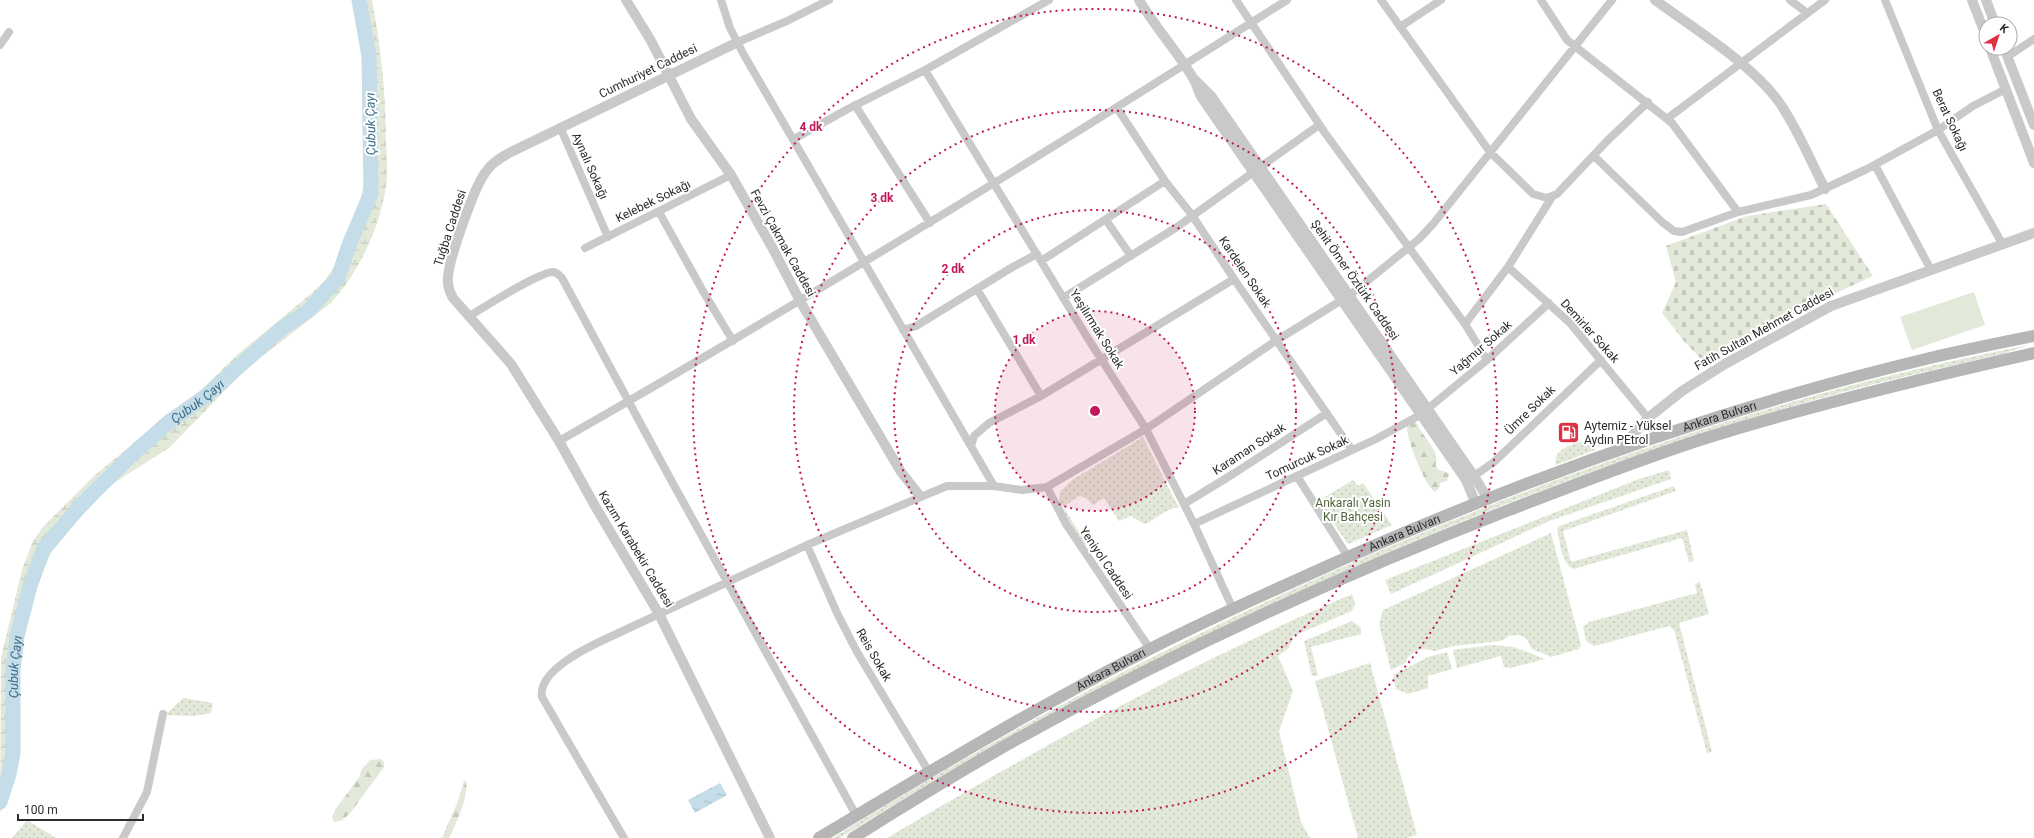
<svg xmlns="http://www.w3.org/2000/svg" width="2034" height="838" viewBox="0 0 2034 838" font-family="Roboto,sans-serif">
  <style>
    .grass { fill: url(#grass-dots) }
    .forest { fill: url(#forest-firs) }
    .wetland { fill: url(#wetland-marsh) }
    .cemetery { fill: url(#cemetery-stones) }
    .pitch { fill: #e2e9d9 }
    .water { fill: url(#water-ripples) }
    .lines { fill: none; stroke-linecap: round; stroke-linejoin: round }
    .river { stroke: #c5dce9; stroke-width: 15 }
    .minor { stroke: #c9c9c9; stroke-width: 8 }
    .tertiary { stroke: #c9c9c9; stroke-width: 10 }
    .secondary { stroke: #b6b6b6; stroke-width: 12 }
    .ring { fill: none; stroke: #c2185b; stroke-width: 2; stroke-dasharray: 2 4 }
    .labels { text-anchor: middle; stroke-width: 4; stroke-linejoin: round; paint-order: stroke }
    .street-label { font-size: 12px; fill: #2c2c2c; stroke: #fff }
    .poi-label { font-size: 12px; fill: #2c2c2c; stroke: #fff; text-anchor: start }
    .park-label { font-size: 12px; fill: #50653b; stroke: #fff }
    .water-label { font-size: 13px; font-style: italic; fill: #3d6f8a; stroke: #fff }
    .centre { fill: #c2185b; stroke: #fff; stroke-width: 2 }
    .ring-label { font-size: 12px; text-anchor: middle; font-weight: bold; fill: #c2185b; stroke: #fff; stroke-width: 4; stroke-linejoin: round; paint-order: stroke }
  </style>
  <defs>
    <pattern id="grass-dots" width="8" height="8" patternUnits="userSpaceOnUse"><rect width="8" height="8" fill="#e2e9d9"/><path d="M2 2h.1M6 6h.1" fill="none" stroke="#c2c8ba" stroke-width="1.8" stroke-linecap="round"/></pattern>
    <pattern id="forest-firs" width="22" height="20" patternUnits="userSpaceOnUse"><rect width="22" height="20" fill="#e2e9d9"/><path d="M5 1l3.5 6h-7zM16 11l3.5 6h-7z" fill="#c2c8ba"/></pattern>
    <pattern id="wetland-marsh" width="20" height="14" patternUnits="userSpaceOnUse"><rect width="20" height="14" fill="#e2e9d9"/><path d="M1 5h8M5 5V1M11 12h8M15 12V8" fill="none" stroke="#c2c8ba"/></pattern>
    <pattern id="cemetery-stones" width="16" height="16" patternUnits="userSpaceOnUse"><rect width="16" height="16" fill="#e2e9d9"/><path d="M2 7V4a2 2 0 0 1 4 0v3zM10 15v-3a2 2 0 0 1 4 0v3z" fill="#c2c8ba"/></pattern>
    <pattern id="water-ripples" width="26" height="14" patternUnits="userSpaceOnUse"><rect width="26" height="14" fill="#c5dce9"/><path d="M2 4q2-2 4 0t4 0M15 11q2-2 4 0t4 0" fill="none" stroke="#a9bdc8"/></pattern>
  </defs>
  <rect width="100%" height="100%" fill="#fff"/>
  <path class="grass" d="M2028,345l-22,8c-64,15 -129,29 -192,47 -131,37 -259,83 -385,135 -205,85 -402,185 -589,303h-7c302,-189 630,-341 973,-440 73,-21 148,-38 222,-53z
    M1143,437l36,71c-10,-2 -24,13 -35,16l-13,-8 -12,5 -15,-23 -11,7 -7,-7 -7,-2 -16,11 24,37 -3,2 -25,-40v-9l2,-6 11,-11z
    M1586,441l5,1 4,8 -39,15c-4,-16 18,-22 30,-24z
    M1669,470l2,9 -122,42 -158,73 -6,-14 254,-101z
    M1353,480l5,6 5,-3 29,42 -44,19 -30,-43z
    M1674,486l2,5 -113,40 8,31 116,-32 7,31 -5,1 -7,-24 -109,31c-12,-6 -13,-28 -16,-40l2,-3z
    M1551,533l30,112 -2,4 -28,8 -19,-8 -6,-11 -8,-3 -9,1 -8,5 -48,5 -18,5 -10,-2 -8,1 -8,6 -4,7 -14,7 -12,-46 4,-14z
    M1700,582l9,32 -30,9 33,129 -5,1 -33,-123 -5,-4 -75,20 -8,-5 -3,-14 6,-5 108,-29 -2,-9z
    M1352,594l3,10 -3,7 -59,25 -4,12 -11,8 15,35 -14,40 22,91 9,16h-423c150,-89 304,-175 465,-244z
    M1352,621l9,7v6l-50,13 7,29h-6l-8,-35z
    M1492,645l22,2 31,12 -35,9 -6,-1 -3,-11 -44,12 -4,-18z
    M1447,652l5,17 -24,7v12l-20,6 -12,-5 -3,-14 35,-18z
    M1370,663l47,172 -10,3h-49l-43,-157z
    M183,698l30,5 -2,10 -18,3 -28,-1z
    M27,820l29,18h-44z"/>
  <path class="forest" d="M1416,422c5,12 16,21 20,33 2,4 -2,9 1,13 3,3 8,3 12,6l-2,7 -7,2 -1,5 -4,4c-10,-6 -29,-54 -28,-65l4,-4z
    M381,759l3,3v5l-33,45c-6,6 -9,10 -17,10l-2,-5 3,-7 25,-34 1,-6 9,-10z
    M464,781h2c3,15 -10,43 -17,57h-7l16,-37z"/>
  <path class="wetland" d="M355,0h17c9,48 14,96 14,144 1,16 2,33 -1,49 -8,40 -27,80 -54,110l-84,65 -78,80 -57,36 -36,38 -25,31 -16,32 -8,26 -8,64 -2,86 -3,17 -5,17 -9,18 1,-155 21,-88 11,-29 9,-13 52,-52 46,-38 48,-35 49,-48 75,-62 14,-14 18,-28 11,-28 10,-43v-98l-2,-41z"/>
  <path class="cemetery" d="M1826,204l47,72 -61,28 -107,59 -21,-22 -22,-28 14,-31 -10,-36 81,-30z"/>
  <path class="pitch" d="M1974,292l11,33 -73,25 -12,-33z"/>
  <path class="water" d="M720,783l7,12 -32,18 -7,-13z"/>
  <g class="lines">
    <path class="river" id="s1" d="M0,802l9,-28 4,-21v-83l4,-34 13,-50 14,-38 39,-45 54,-53 32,-28 37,-26 75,-67 27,-18 30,-33 11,-33 22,-52 -2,-137 -10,-56"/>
    <path class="minor" d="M721,0l9,28 14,27 250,431
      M1236,0l89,133 140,191 22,36
      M1381,0l109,152 43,42 14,4 10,-4 51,-54 40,-38
      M1541,0l26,40 105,83 66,89
      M1790,0l17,13
      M1885,0l53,130 65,115
      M1400,27l41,-27
      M738,42l49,-21 42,-21
      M0,45l9,-13
      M2007,57l27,-18
      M925,70l162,267 59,92 48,95 39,85
      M855,105l75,118
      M1117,108l48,73 27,34 42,64 118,171
      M1668,118l157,-118
      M560,127l48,110
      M794,139l52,-29 79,-40 124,-70
      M1594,156l68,66 12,9 8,1 56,-20 73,-17 56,-26 71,-39 35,-24 33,-17
      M1875,165l56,105
      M659,212l45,81 29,48
      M1106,220l25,36
      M585,248l146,-73
      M1041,261l124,-80
      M1508,267l62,56 78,95
      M977,289l64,107
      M1063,298l114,-71 142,-102
      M469,316c16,-9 71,-45 85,-44 4,1 5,3 8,6l109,202 185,335
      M1465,324l43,-57 44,-70
      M903,330l13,-4 95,-58 26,-14
      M559,441c247,-141 489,-289 728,-441
      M971,446l3,-10 15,-13 52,-27 193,-117
      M1297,476l51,81
      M1474,476l20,-14 107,-102
      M1047,487l19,37 84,125
      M1184,504l49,-30 94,-61
      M1194,524l182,-85 44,-24 67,-55 62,-57
      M807,545l30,68 20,39 72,120
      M123,838l24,-46 16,-78
      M624,838l-82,-141c-5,-27 50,-52 70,-61l195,-91 140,-59h47l28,4 25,-3 99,-58 131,-89 73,-45 69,-56 14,-15 179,-224"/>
    <path class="tertiary" d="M626,0l24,39 41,80 40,56 42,74 27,52 101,171 19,24
      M1139,0c16,27 38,51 54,78 4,6 5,14 9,20l264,382 10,24
      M1655,0c38,28 98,65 124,102 19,27 31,58 46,87
      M1972,0l14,36
      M1986,0l9,24
      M738,42l-227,110c-10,5 -20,11 -26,21 -11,15 -36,86 -37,104 -1,8 1,14 5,21l58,66 48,77 36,65 64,108 111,224
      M1990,48l44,115
      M2004,48l30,77
      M1195,80l17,17 262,379 14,23
      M1618,451l30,-33 34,-27 43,-27 106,-58 203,-73"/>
    <g class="secondary">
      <path id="s2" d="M819,838c108,-65 216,-130 329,-188 47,-24 95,-46 144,-68 204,-93 419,-172 638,-224 35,-8 69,-15 104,-22"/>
      <path d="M853,838c47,-30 95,-59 143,-87 164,-93 338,-173 513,-241 65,-25 129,-50 194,-71 109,-34 220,-61 331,-86"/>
    </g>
  </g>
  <circle cx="1095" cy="411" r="100" fill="#c2185b" fill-opacity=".12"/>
  <g class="ring">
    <circle cx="1095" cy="411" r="100"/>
    <circle cx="1095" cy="411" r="201"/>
    <circle cx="1095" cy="411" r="301"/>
    <circle cx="1095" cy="411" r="402"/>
  </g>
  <defs>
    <symbol id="fuel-square" viewBox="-11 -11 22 22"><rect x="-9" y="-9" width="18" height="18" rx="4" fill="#de3244" stroke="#fff"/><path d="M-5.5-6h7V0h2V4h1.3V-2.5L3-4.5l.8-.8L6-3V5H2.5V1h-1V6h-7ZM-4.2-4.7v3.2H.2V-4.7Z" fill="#fff"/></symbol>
  </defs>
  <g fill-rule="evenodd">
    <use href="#fuel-square" x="1556" y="420" width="25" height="25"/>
  </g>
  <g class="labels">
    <g class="street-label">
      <text transform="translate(648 71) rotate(-26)" y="4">Cumhuriyet Caddesi</text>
      <text transform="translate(1950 120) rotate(65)" y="4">Berat Sokağı</text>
      <text transform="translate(590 166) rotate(66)" y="4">Aynalı Sokağı</text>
      <text transform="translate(653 201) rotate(-26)" y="4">Kelebek Sokağı</text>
      <text transform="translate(450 228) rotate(-72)" y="4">Tuğba Caddesi</text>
      <text transform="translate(783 243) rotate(61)" y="4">Fevzi Çakmak Caddesi</text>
      <text transform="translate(1245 272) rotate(56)" y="4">Kardelen Sokak</text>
      <text transform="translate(1355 280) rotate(55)" y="4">Şehit Ömer Öztürk Caddesi</text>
      <text transform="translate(1097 329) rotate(58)" y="4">Yeşilırmak Sokak</text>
      <text transform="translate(1764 329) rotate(-29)" y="4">Fatih Sultan Mehmet Caddesi</text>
      <text transform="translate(1590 331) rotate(48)" y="4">Demirler Sokak</text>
      <text transform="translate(1481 348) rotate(-41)" y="4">Yağmur Sokak</text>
      <text transform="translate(1530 410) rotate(-44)" y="4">Ümre Sokak</text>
      <text dy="4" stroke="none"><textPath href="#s2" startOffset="997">Ankara Bulvarı</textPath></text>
      <text transform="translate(1249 449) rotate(-33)" y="4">Karaman Sokak</text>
      <text transform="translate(1307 458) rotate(-25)" y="4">Tomurcuk Sokak</text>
      <text dy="4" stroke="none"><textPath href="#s2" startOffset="661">Ankara Bulvarı</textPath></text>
      <text transform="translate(636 549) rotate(59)" y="4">Kazım Karabekir Caddesi</text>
      <text transform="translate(1106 563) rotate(56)" y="4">Yeniyol Caddesi</text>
      <text transform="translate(874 655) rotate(60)" y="4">Reis Sokak</text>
      <text dy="4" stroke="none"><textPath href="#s2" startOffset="337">Ankara Bulvarı</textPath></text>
    </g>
    <g class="poi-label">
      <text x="1584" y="430">Aytemiz - Yüksel<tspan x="1584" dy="14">Aydın PEtrol</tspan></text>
    </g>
    <g class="park-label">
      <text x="1353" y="507">Ankaralı Yasin<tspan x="1353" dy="14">Kır Bahçesi</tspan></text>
    </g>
    <g class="water-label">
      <text transform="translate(370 124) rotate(-91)" y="5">Çubuk Çayı</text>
      <text dy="5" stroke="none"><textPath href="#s1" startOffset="473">Çubuk Çayı</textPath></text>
      <text dy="5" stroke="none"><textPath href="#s1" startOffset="137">Çubuk Çayı</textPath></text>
    </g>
  </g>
  <circle cx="1095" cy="411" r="6" class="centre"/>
  <g class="ring-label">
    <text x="811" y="131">4 dk</text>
    <text x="882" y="202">3 dk</text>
    <text x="953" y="273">2 dk</text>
    <text x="1024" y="344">1 dk</text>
  </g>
  <g transform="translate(1998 36) rotate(39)"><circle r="19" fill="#ffffff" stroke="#ababab"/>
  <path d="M0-3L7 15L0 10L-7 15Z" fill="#de3244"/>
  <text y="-6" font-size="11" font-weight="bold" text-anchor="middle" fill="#2c2c2c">K</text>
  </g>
  <path d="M18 814v6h125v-6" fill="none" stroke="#2c2c2c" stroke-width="2"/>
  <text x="24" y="814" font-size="12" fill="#2c2c2c" stroke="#ffffff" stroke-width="3" paint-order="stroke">100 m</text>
</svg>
